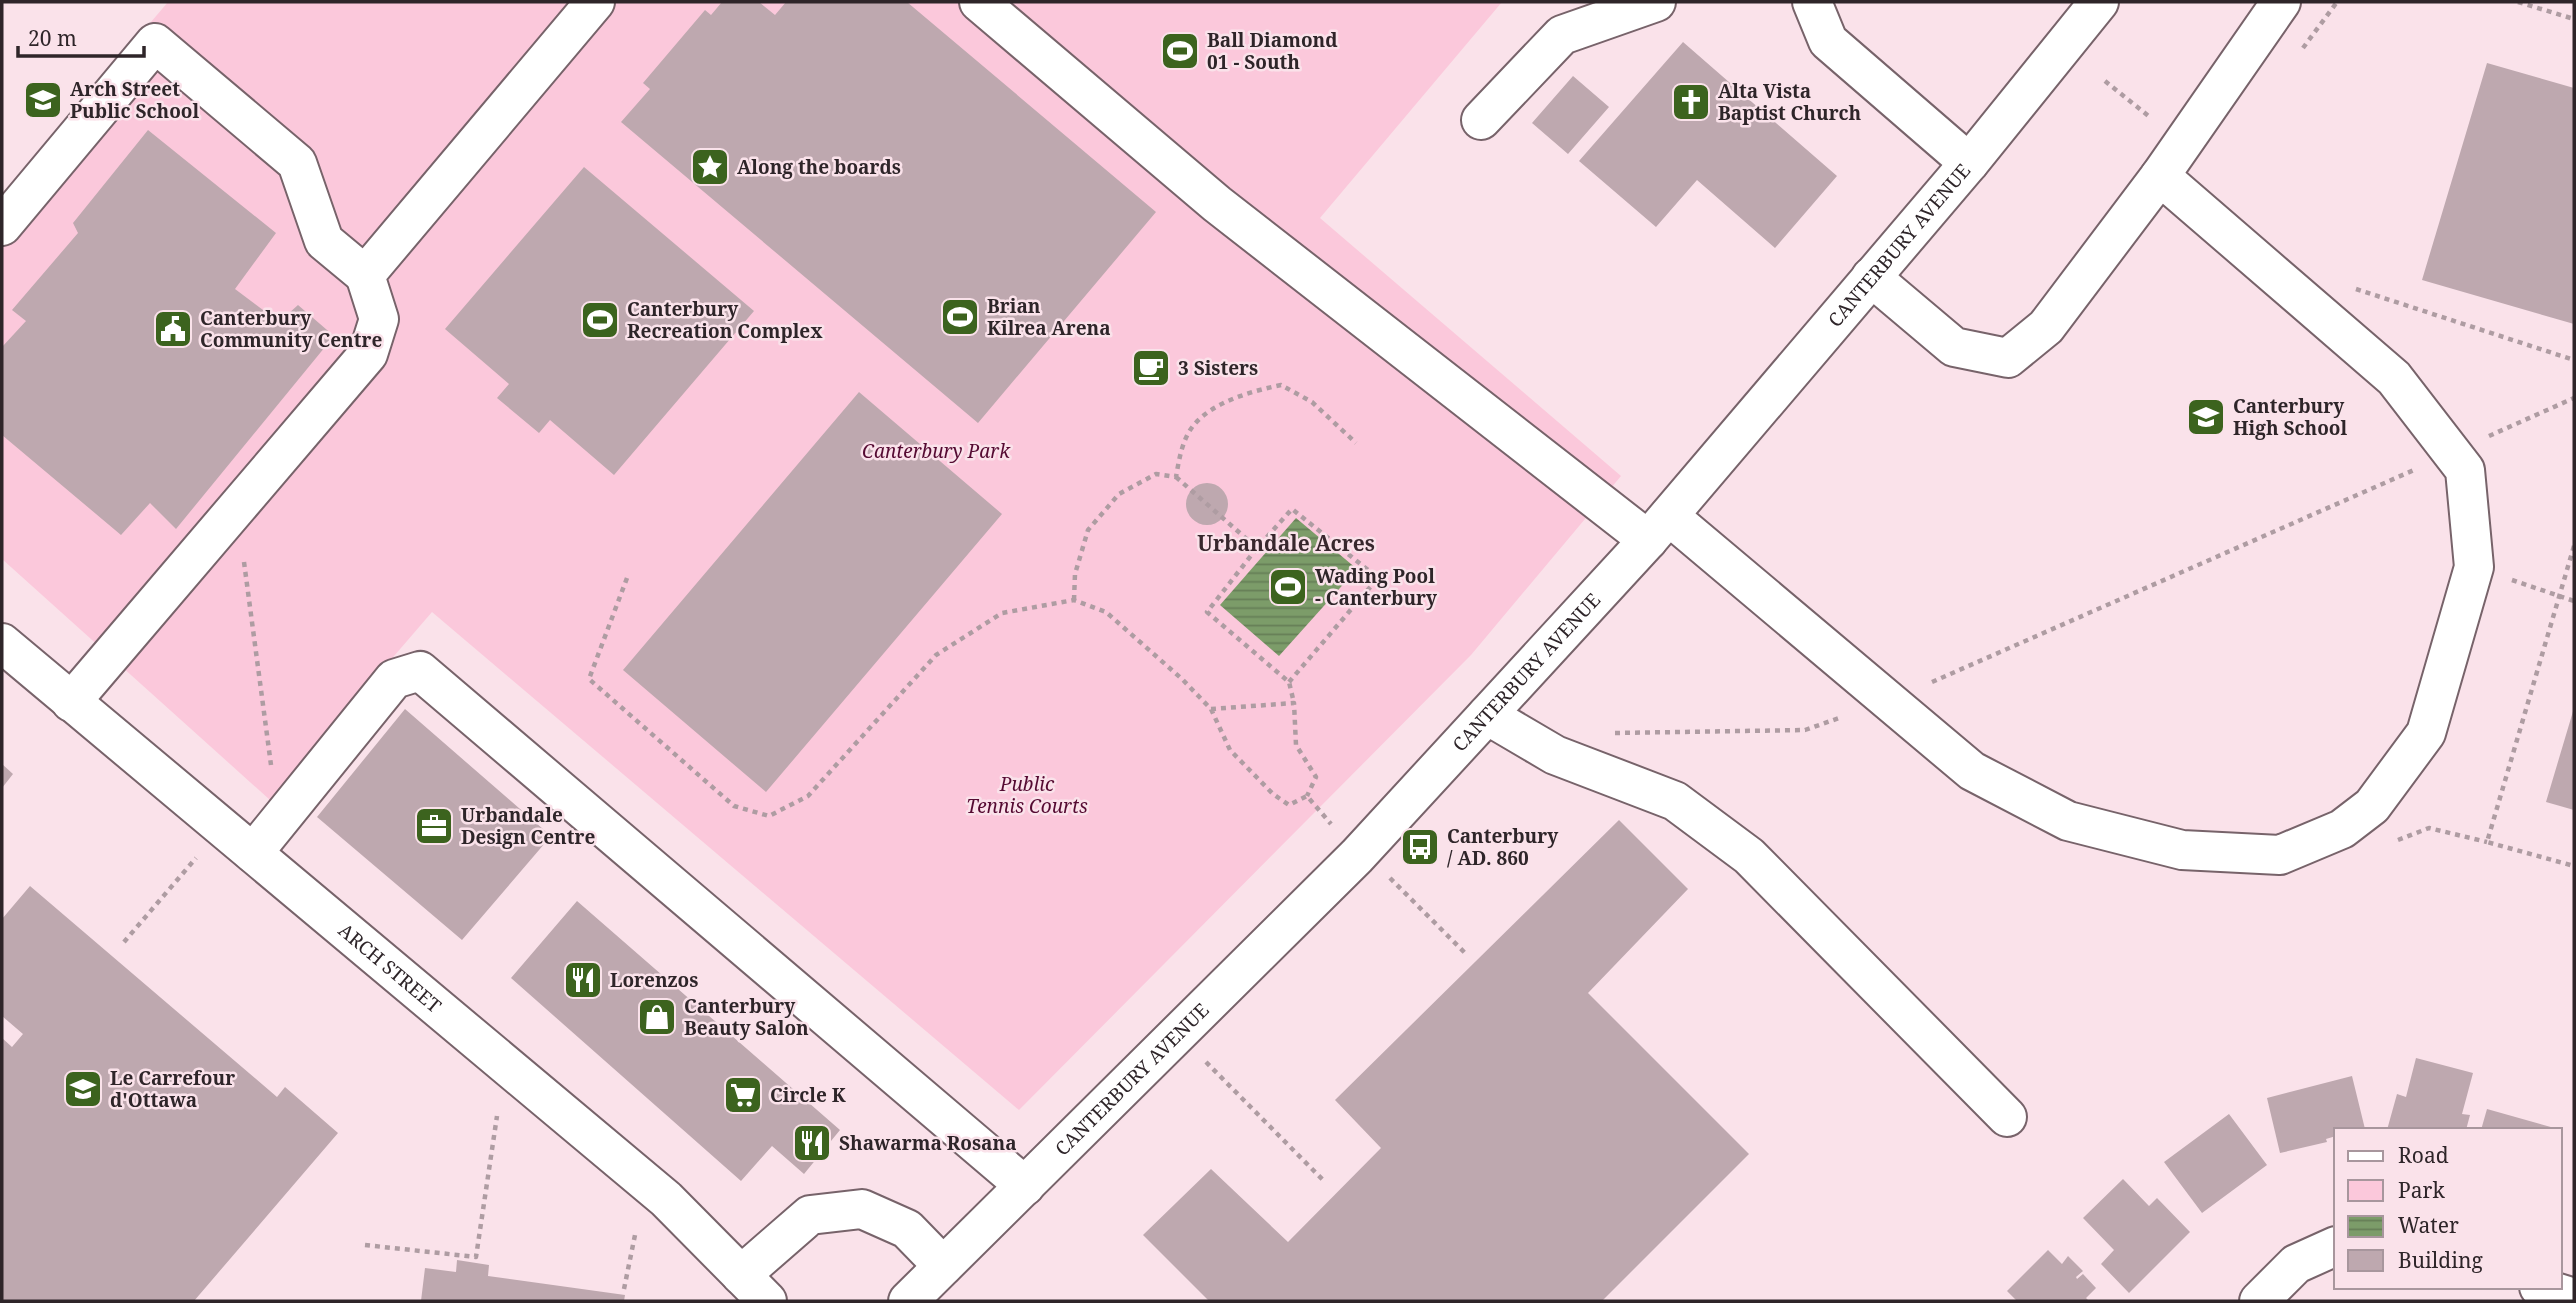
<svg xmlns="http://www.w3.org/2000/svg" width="2576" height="1303" viewBox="0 0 2576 1303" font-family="'Noto Serif',serif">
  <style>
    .green { fill: #fbc8db }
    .water { fill: url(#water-rules) }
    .building { fill: #bea8af }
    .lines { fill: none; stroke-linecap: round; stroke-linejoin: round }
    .minor-casing { stroke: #77636a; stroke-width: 42 }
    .path { stroke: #ae9ca2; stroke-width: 4.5; stroke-dasharray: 5 5; stroke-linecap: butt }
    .minor { stroke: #fff; stroke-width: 38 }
    .labels { text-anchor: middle; stroke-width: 5; stroke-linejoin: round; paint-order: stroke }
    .poi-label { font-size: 19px; font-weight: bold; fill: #2e2529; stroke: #fae2ea; text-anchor: start }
    .street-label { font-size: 19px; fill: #2e2529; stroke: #fae2ea }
    .park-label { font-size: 19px; font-style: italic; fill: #550a32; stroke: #fae2ea }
    .neighbourhood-label { font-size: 21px; font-weight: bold; fill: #38272d; stroke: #fae2ea }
  </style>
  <defs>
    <pattern id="water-rules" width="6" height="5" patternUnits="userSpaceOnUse" patternTransform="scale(1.75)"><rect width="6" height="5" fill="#7c9c69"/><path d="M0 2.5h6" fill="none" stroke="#667f56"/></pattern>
  </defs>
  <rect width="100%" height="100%" fill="#fae2ea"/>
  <path class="green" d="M168,2h1334l-182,216 301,258 -150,179 -452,455 -587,-498 -162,188 -268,-241v-362z"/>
  <path class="water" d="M1296,518l61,51 -78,87 -59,-51z"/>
  <path class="building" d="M722,2h37l16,13 11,-13h121l249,210 -178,211 -357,-301 29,-33 -7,-6 62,-73 6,5z
    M1683,42l154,134 -62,72 -78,-68 -41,47 -77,-66z
    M2487,63l87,25v236l-152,-44z
    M1573,76l36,31 -41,47 -36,-31z
    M148,130l128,103 -41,56 44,33 19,-17 36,31 -158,193 -26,-26 -29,32 -119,-100v-88l24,-26 -14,-11 66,-77 -5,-10z
    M584,167l170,144 -140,164 -64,-55 -11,13 -42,-35 12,-14 -64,-55z
    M859,392l143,122 -236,278 -143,-122z
    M1186 504a21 21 0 1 1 42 0a21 21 0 1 1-42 0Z
    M2574,708v102l-28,-8z
    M405,709l146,127 -89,104 -145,-123z
    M2,764l11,10 -11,14z
    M1619,820l69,69 -100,104 161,161 -147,147h-393l-66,-66 68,-66 77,73 93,-94 -46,-48z
    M30,886l247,211 8,-10 53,46 -144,168h-192v-263l10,9 11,-13 -21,-18v-97z
    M577,901l263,229 -36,44 -32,-28 -31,35 -230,-203z
    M2416,1058l57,15 -11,41 8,1 -4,15h-79l10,-36 9,3z
    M2352,1076l13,53 -29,1v6l-10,3 1,3 -47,11 -13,-55z
    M2487,1109l71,20v1h-77z
    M2229,1114l38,51 -65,48 -38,-51z
    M2123,1179l26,27 8,-8 33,34 -61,61 -28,-29 13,-14 -31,-32z
    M2048,1250l14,14 6,-8 15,15 -7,6 1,2 6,-5 13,14 -10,10 3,3h-72l-10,-10z
    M457,1260l32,5 -1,11 137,19 -1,6h-203l4,-33 31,4z"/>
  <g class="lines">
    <defs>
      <g id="minor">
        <path d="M979,2l238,202 431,336"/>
        <path d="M1812,2l16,39 141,122"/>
        <path d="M1481,120l81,-85 94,-33"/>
        <path d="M2,226l153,-183 142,120 27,78 41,34"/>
        <path d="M1871,277l83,70 54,11 38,-31 114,-151 121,-174"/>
        <path d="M1669,516l303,255 96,50 114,29 98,5 62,-26 30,-23 54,-73 48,-166 -9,-97 -71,-92 -234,-202"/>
        <path id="s1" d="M2,643l664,556 101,102"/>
        <path d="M71,702l297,-348 11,-35 -14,-44 230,-273"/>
        <path d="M1487,715l68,40 120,46 74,55 258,261"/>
        <path d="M253,853l141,-174 26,-8 605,515"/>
        <path d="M741,1275l69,-60 52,-6 45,20 36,37"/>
        <path d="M2539,1287l35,11"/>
        <path id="s2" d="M908,1301l449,-445 291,-316 321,-377 130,-161"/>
        <path d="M2259,1301l37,-37 40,-18"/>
      </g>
    </defs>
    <use href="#minor" class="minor-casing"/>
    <path class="path" d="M2518,2l56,17
      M2303,48l34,-46
      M2105,81l46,37
      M2356,289l218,71
      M2489,436l85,-38
      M1176,477l81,71
      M2574,546l-87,296 87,24
      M244,562l27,203
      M627,578l-38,101 145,127 35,10 39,-20 128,-141 66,-42 72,-13 32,12 76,67 29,30 19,41 43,44 16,11 18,-9 24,28
      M2512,580l62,21
      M1074,600l1,-26 13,-44 31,-36 37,-20 20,3c3,-17 6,-37 17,-51 19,-24 59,-35 88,-41l31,17 44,41
      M1289,682l89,-104 -86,-69 -35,39 -50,64 82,70 5,21
      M1932,682l482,-212
      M1211,709l83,-6 2,42 20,32 -9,19
      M1615,733l190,-3 37,-13
      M2398,840l31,-12 58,14
      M1390,878l77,77
      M124,942l72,-84
      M1206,1062l117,118
      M365,1245l111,12 21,-141
      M624,1289l11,-54"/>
    <use href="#minor" class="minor"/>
  </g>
  <defs>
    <symbol id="stadium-square" viewBox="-11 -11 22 22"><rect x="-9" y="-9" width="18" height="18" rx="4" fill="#3c631e" stroke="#fae2ea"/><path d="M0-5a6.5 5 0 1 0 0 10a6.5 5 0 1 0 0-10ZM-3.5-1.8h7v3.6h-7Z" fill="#fff"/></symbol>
    <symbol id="school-square" viewBox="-11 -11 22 22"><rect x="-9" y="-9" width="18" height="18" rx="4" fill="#3c631e" stroke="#fae2ea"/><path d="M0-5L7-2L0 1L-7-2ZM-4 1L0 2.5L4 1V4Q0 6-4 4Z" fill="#fff"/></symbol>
    <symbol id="church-square" viewBox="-11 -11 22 22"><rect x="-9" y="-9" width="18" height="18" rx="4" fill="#3c631e" stroke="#fae2ea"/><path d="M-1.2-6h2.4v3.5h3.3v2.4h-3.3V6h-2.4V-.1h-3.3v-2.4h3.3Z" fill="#fff"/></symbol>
    <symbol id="sight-square" viewBox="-11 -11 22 22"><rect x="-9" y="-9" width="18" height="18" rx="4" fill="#3c631e" stroke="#fae2ea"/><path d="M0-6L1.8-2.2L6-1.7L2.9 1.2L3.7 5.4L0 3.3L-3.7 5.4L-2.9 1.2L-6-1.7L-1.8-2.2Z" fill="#fff"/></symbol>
    <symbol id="civic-square" viewBox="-11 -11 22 22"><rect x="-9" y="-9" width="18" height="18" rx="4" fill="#3c631e" stroke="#fae2ea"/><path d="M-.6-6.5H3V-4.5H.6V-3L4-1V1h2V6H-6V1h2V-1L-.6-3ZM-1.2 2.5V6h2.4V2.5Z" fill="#fff"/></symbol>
    <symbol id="cafe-square" viewBox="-11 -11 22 22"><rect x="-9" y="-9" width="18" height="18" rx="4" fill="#3c631e" stroke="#fae2ea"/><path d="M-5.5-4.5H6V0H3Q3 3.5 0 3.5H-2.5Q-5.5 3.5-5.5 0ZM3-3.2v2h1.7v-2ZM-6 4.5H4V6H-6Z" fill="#fff"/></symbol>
    <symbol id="office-square" viewBox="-11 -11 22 22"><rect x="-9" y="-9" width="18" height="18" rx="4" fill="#3c631e" stroke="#fae2ea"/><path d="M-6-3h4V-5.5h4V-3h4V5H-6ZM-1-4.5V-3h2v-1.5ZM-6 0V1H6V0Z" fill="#fff"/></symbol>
    <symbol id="bus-square" viewBox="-11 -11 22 22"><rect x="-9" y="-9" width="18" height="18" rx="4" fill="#3c631e" stroke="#fae2ea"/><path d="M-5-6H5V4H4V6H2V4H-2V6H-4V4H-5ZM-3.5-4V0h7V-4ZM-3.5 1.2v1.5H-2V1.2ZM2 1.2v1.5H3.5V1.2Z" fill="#fff"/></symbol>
    <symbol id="restaurant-square" viewBox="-11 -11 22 22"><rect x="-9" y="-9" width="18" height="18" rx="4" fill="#3c631e" stroke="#fae2ea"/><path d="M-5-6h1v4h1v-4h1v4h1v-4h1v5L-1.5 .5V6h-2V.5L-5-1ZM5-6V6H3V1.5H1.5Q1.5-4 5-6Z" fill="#fff"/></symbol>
    <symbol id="shop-square" viewBox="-11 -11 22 22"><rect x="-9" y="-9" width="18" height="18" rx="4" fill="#3c631e" stroke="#fae2ea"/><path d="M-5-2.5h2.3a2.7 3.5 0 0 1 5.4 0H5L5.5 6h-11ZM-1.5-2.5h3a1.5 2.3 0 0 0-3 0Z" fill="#fff"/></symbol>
    <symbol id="supermarket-square" viewBox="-11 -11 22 22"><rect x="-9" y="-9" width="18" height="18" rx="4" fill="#3c631e" stroke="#fae2ea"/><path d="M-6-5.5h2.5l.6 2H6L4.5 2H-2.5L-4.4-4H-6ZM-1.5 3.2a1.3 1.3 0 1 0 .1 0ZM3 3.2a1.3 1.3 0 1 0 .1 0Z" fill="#fff"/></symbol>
  </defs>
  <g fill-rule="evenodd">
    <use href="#stadium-square" x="1158" y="29" width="44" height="44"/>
    <use href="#school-square" x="21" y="78" width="44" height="44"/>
    <use href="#church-square" x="1669" y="80" width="44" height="44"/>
    <use href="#sight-square" x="688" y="145" width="44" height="44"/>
    <use href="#stadium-square" x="938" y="295" width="44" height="44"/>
    <use href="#stadium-square" x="578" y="298" width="44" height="44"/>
    <use href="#civic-square" x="151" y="307" width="44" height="44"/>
    <use href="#cafe-square" x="1129" y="346" width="44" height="44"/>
    <use href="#school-square" x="2184" y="395" width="44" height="44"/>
    <use href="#stadium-square" x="1266" y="565" width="44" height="44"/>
    <use href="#office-square" x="412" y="804" width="44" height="44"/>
    <use href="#bus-square" x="1398" y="825" width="44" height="44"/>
    <use href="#restaurant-square" x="561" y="958" width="44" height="44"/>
    <use href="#shop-square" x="635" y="995" width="44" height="44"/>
    <use href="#school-square" x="61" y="1067" width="44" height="44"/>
    <use href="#supermarket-square" x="721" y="1073" width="44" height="44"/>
    <use href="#restaurant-square" x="790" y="1121" width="44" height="44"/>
  </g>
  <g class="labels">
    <g class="poi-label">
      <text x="1207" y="47">Ball Diamond<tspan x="1207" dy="22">01 - South</tspan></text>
      <text x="70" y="96">Arch Street<tspan x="70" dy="22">Public School</tspan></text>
      <text x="1718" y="98">Alta Vista<tspan x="1718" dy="22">Baptist Church</tspan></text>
      <text x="737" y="174">Along the boards</text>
      <text x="987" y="313">Brian<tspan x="987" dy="22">Kilrea Arena</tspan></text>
      <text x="627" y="316">Canterbury<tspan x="627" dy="22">Recreation Complex</tspan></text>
      <text x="200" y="325">Canterbury<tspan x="200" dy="22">Community Centre</tspan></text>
      <text x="1178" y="375">3 Sisters</text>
      <text x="2233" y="413">Canterbury<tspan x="2233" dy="22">High School</tspan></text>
      <text x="1315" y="583">Wading Pool<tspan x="1315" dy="22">- Canterbury</tspan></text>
      <text x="461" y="822">Urbandale<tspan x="461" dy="22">Design Centre</tspan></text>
      <text x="1447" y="843">Canterbury<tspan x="1447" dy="22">/ AD. 860</tspan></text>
      <text x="610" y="987">Lorenzos</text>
      <text x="684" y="1013">Canterbury<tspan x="684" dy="22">Beauty Salon</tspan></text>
      <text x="110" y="1085">Le Carrefour<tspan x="110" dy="22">d'Ottawa</tspan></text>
      <text x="770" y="1102">Circle K</text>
      <text x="839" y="1150">Shawarma Rosana</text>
    </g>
    <g class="street-label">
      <text dy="7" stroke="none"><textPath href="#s2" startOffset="1449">CANTERBURY AVENUE</textPath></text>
      <text dy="7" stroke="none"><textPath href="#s2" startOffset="882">CANTERBURY AVENUE</textPath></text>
      <text dy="7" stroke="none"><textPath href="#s1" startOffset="506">ARCH STREET</textPath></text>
      <text dy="7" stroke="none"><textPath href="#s2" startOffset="315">CANTERBURY AVENUE</textPath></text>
    </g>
    <g class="park-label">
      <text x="936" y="458">Canterbury Park</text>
      <text x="1027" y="791">Public<tspan x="1027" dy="22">Tennis Courts</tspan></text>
    </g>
    <g class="neighbourhood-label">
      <text x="1286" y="551">Urbandale Acres</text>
    </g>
  </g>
  <rect width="2576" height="1303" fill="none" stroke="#2e2529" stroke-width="7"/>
  <rect x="2334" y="1128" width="228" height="161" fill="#fae2ea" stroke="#a8969d" stroke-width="2"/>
  <rect x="2348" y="1151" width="35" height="10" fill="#ffffff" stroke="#a8969d" stroke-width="2"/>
  <text x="2398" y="1163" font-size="21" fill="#2e2529">Road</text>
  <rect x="2348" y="1180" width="35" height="21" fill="#fbc8db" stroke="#a8969d" stroke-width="2"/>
  <text x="2398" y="1198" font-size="21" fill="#2e2529">Park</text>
  <rect x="2348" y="1216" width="35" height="21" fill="url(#water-rules)" stroke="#a8969d" stroke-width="2"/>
  <text x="2398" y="1233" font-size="21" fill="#2e2529">Water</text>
  <rect x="2348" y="1250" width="35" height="21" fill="#bea8af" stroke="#a8969d" stroke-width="2"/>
  <text x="2398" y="1268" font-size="21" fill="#2e2529">Building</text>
  <path d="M18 46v10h126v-10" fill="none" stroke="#2e2529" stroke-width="3.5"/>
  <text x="28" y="46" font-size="21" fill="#2e2529" stroke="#fae2ea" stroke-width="5" paint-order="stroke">20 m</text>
</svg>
